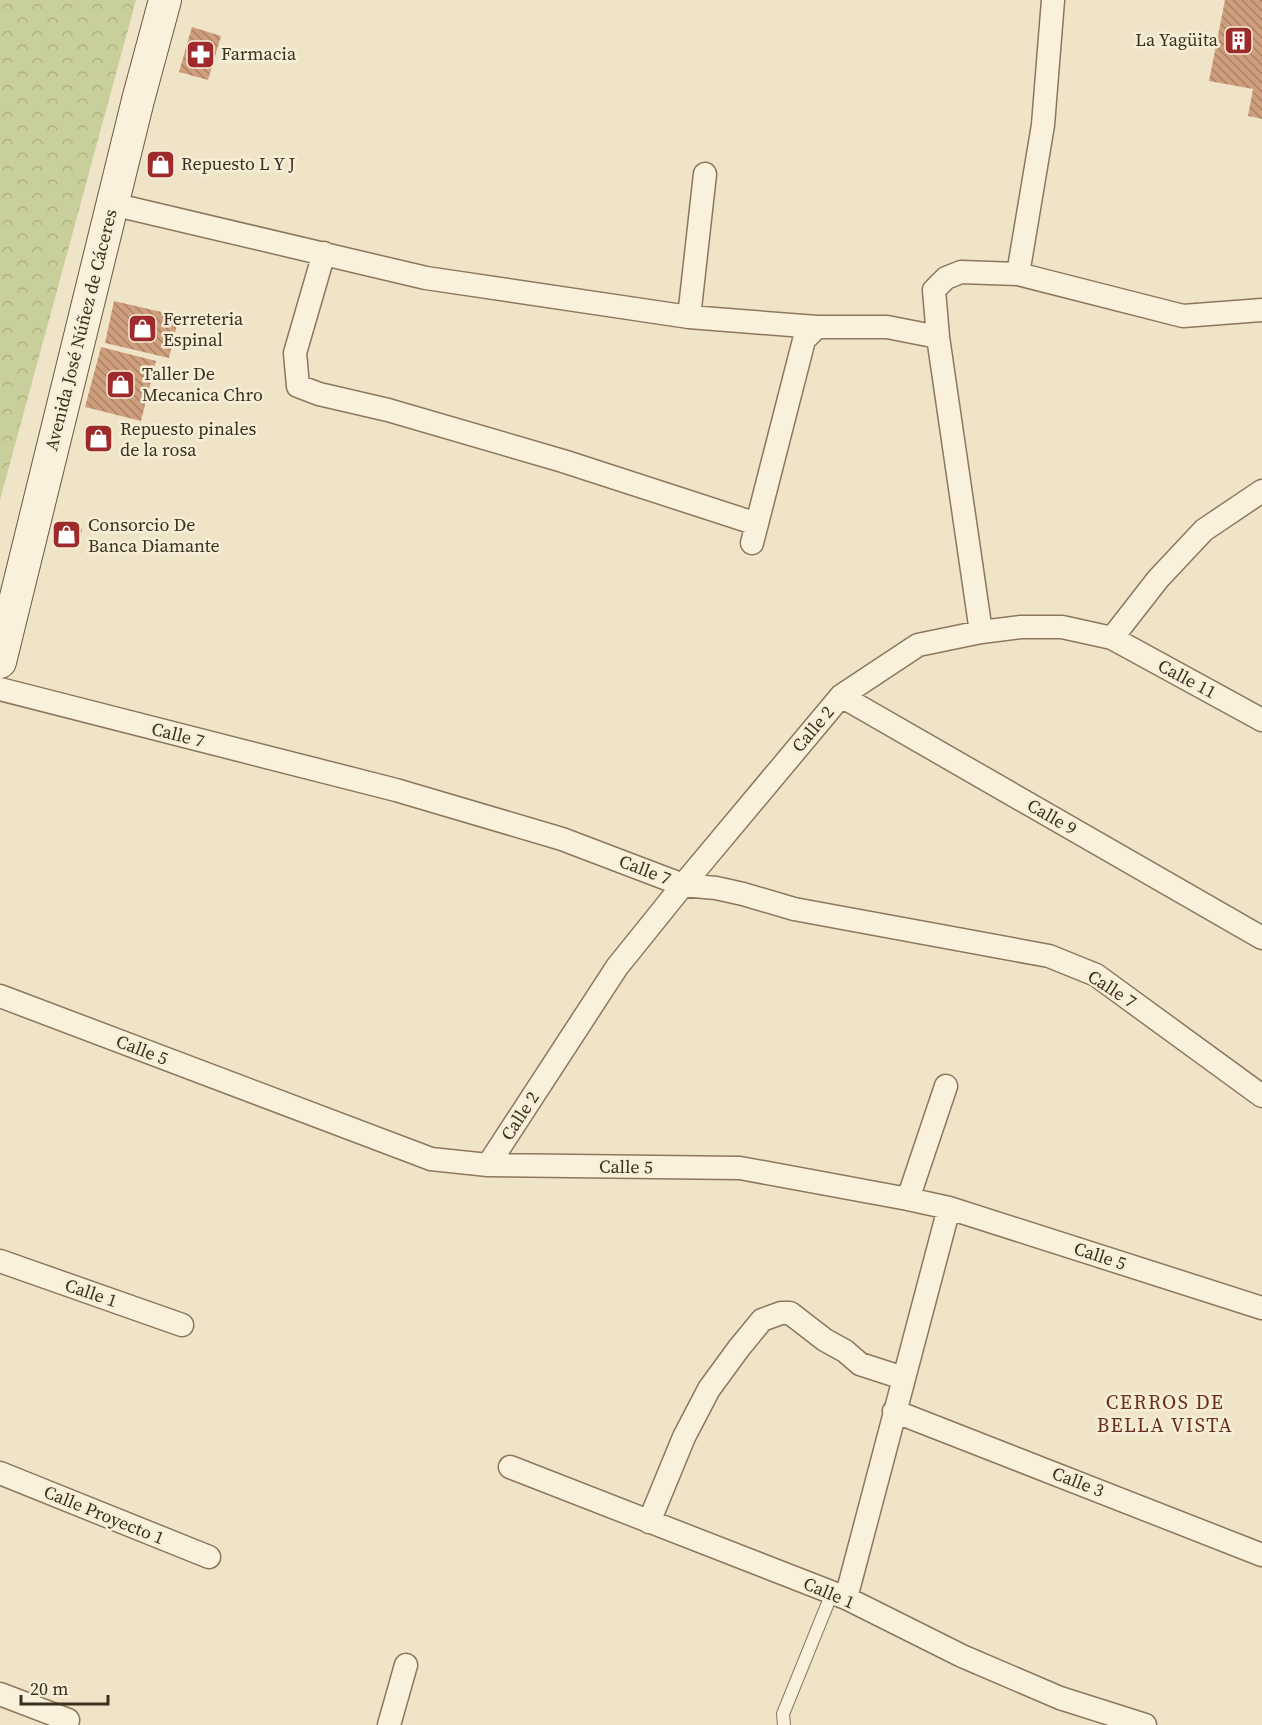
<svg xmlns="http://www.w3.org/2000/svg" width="1262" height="1725" viewBox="0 0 1262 1725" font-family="'Source Serif 4',serif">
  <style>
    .forest { fill: url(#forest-crowns) }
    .building { fill: url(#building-back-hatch) }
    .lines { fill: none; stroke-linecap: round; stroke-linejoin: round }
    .lane-casing { stroke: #8d765c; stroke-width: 14 }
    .street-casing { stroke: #8d765c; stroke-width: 25 }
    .secondary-casing { stroke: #6f573f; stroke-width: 34 }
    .lane { stroke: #faf1dc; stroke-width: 12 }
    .street { stroke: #faf1dc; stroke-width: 22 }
    .secondary { stroke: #faf1dc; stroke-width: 32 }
    .labels { text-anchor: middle; stroke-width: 5; stroke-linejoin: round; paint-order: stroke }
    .poi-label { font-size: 18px; fill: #3d2e20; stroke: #f7eed8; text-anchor: start }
    .street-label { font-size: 18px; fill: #3d2e20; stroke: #f7eed8 }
    .neighbourhood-label { font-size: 20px; letter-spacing: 1.5px; fill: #6b2e1e; stroke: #f7eed8 }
  </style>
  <defs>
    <pattern id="forest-crowns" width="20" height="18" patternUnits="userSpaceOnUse" patternTransform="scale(1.5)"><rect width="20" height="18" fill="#c9cf9b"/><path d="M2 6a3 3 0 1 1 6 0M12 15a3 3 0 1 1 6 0" fill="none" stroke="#aeb285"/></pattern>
    <pattern id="building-back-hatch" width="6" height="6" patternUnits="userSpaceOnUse" patternTransform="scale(1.5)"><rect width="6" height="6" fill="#cf9f7d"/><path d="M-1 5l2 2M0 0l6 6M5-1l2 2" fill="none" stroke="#a98266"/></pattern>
  </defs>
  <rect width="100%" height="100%" fill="#f0e4c8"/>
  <path class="forest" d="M0,0h136l-136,500z"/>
  <path class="building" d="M1225,0h37v119l-14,-3 5,-27 -44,-8z
    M192,27l29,9 -13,44 -29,-8z
    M114,301l65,15 -10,42 -64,-15z
    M101,347l55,14 -15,60 -56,-14z
    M57,523l25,6 -4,19 -26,-6z"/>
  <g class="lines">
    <defs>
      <path id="lane" d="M784,1725l-1,-11 49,-121"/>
      <path id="street" d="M112,204l314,74 263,39 128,10
        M324,253l-29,100 3,33 21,8 69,16 175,51 194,63
        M1018,274l25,-149 10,-125
        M689,317l16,-143
        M752,543l52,-203 13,-13h70l51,10
        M981,632l-43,-295 -4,-47 12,-12 15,-6 57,2 165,42 79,-6
        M1112,638l46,-59 46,-49 58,-39
        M0,689l396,101 166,49 121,46 33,3 27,6 51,15 255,47 47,19 166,121
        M841,696l421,242
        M0,996l431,163 57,6 252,3 168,31 41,9 313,100
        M488,1165l129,-198 66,-82 158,-189 77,-51 63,-13 40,-5h41l50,11 150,82
        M908,1199l38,-113
        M0,1261l182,64
        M894,1411l368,144
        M510,1467l336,131 116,58 98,42 85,27
        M0,1473l209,84
        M649,1522l35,-85 25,-48 30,-41 23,-28 19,-7h9l35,27 20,11 15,13 43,14
        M846,1598l103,-390
        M0,1694l68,26
        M389,1725l17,-60"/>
      <path id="secondary" d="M0,662l138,-562 27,-100"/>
    </defs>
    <use href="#lane" class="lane-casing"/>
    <use href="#street" class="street-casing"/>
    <use href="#secondary" class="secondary-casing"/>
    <use href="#lane" class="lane"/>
    <use href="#street" class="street"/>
    <use href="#secondary" class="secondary"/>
  </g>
  <defs>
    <symbol id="building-square" viewBox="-11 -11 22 22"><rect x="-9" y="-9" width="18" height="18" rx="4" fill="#9e2a2b" stroke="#f7eed8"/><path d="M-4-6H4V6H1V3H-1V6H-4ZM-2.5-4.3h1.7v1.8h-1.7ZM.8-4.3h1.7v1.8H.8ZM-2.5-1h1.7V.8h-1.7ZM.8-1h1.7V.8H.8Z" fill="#fff"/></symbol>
    <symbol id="pharmacy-square" viewBox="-11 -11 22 22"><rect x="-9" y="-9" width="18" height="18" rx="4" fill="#9e2a2b" stroke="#f7eed8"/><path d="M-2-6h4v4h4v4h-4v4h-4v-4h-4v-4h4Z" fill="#fff"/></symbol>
    <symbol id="shop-square" viewBox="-11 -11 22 22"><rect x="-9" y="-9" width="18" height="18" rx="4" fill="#9e2a2b" stroke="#f7eed8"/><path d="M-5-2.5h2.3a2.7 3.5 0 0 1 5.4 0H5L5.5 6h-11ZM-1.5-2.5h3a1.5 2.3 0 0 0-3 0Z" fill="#fff"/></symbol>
  </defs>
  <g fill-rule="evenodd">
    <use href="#building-square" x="1222" y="24" width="33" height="33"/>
    <use href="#pharmacy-square" x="184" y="38" width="33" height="33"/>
    <use href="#shop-square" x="144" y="148" width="33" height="33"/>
    <use href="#shop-square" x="126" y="312" width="33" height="33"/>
    <use href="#shop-square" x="104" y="368" width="33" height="33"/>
    <use href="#shop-square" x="82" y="422" width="33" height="33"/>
    <use href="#shop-square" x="50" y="518" width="33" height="33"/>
  </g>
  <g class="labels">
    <g class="poi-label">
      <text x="1218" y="46" text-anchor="end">La Yagüita</text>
      <text x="221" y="60">Farmacia</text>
      <text x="181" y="170">Repuesto L Y J</text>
      <text x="163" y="325">Ferreteria<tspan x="163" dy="21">Espinal</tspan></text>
      <text x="142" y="380">Taller De<tspan x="142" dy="21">Mecanica Chro</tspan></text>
      <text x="120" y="435">Repuesto pinales<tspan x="120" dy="21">de la rosa</tspan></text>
      <text x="88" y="531">Consorcio De<tspan x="88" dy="21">Banca Diamante</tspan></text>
    </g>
    <g class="street-label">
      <text transform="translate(81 330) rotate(-76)" y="6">Avenida José Núñez de Cáceres</text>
      <text transform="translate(1187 679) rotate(28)" y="6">Calle 11</text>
      <text transform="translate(813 729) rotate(-50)" y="6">Calle 2</text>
      <text transform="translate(178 735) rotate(14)" y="6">Calle 7</text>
      <text transform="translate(1052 817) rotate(30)" y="6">Calle 9</text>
      <text transform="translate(645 870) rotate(21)" y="6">Calle 7</text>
      <text transform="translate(1112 989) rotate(33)" y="6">Calle 7</text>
      <text transform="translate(142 1050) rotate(21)" y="6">Calle 5</text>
      <text transform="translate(520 1116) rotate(-57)" y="6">Calle 2</text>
      <text transform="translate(626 1167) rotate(1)" y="6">Calle 5</text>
      <text transform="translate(1100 1256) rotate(18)" y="6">Calle 5</text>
      <text transform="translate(91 1293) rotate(19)" y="6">Calle 1</text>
      <text transform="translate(1078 1482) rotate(21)" y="6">Calle 3</text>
      <text transform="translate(104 1515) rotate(22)" y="6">Calle Proyecto 1</text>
      <text transform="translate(829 1593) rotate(23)" y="6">Calle 1</text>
    </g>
    <g class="neighbourhood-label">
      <text x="1165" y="1409">CERROS DE<tspan x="1165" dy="23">BELLA VISTA</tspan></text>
    </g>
  </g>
  <path d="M21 1695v9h87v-9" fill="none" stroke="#3d2e20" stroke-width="3"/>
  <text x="30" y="1695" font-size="18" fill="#3d2e20" stroke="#f7eed8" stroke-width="4.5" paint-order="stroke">20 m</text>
</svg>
